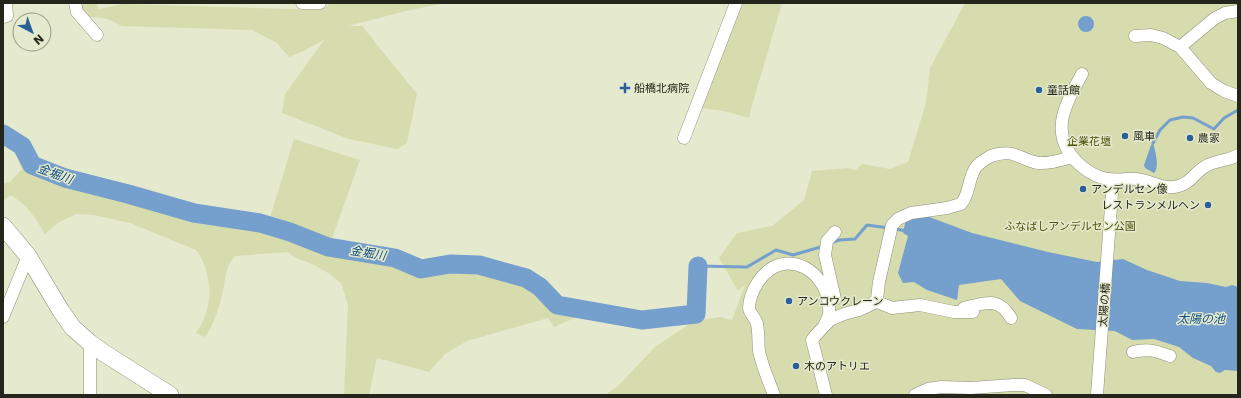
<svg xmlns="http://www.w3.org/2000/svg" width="1241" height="398" viewBox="0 0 1241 398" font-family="'DejaVu Sans','Noto Sans JP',sans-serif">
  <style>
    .green { fill: #d6dcad }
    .water { fill: #759fcd }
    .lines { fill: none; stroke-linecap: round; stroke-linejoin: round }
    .stream { stroke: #759fcd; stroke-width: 3 }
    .river { stroke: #759fcd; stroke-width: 19 }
    .street-casing { stroke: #8d9178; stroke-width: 13 }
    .secondary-casing { stroke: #8d9178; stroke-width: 18 }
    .street { stroke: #fff; stroke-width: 12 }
    .secondary { stroke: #fff; stroke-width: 17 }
    .poi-dot { fill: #296098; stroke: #e5eace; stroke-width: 1.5 }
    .labels { text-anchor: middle; stroke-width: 3; stroke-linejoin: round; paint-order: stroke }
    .poi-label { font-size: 11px; fill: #24261b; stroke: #e5eace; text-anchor: start }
    .park-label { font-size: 11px; fill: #4f540c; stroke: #e5eace }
    .street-label { font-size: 11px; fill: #24261b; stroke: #e5eace }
    .water-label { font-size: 12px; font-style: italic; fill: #0a4a83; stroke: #e5eace }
  </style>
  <rect width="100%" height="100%" fill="#e5eace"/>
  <path class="green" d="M79,3h18l2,6 24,-5 197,6 11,-7h114l-39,8 -58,15h14l55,68 -10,49 -10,6 -48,-10 -67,-26 3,-19 40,-55 -21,12 -15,6 -12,-14 -25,-13 -130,-4c-5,-2 -10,-6 -15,-7 -14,-4 -24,4 -28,-16z
    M743,3h39l-31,106 -2,9 -25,-7 -23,-3 28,-74z
    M965,3h273v392h-633l13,-9 38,-40 38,-25 26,-4 12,3 13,-35 -7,6 -19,-33 18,-25 35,-7 32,-26 8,-29 36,-3 8,2 6,-6 28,5 18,-7 18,-59 4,-35z
    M3,137l17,10 11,21 34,14 62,15 67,20 68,10 26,8 3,-1 37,15 28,6 28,4 40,15 27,-7 27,2 47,12 33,29 19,2v5l-23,10 -6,-9 -81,23 -22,13 -16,18 -52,-14 -8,37h-25l4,-90 -7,-22 -13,-10 -14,-8 -20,-8 -6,-5 -53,4c-10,12 -9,20 -12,35 -4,16 -8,32 -18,46l-9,-4c3,-5 7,-11 9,-17 8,-21 5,-48 -9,-66l-66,-27 -36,-8 -18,-1 -18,9 -13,11c-10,-17 -17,-28 -34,-39l-8,5v-16l7,-2 12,-13 -7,-17 -12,-9z
    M294,139l66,21 -30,84 -39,-16 -22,-7z"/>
  <path class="water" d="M1078 24a8 8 0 1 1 16 0a8 8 0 1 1-16 0Z
    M1153,143c2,7 7,24 1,30l-9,-5 -1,-3 7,-20z
    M908,209l64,24 76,19 49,10 26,-3 24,11 33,11 27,2 19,4 6,-2 6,2v84l-13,-1 -5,3 -4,-1 -5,-6 -18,-8 -14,-11 -25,-8 -22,1 -17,-9 -38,-2 -57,-28 -19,-22 -42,6 -2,15 -30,-10 -13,-8 -11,1 -5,-10 10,-37 -5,-3z"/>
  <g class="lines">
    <path class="stream" d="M1153,143l7,-13 10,-10 13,-3 10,1 21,11 10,-11 14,-8
      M895,229l12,2
      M831,243l8,-3 16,-1 12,-14 22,3
      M698,266l49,1 29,-17 17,5 31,-9"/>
    <path class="river" d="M3,134l19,12 10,19 33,13 63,16 66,19 66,10 30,9 38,15 67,11 26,11 29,-5 29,1 47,13 14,9 17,18 85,15 54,-6 2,-48"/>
    <defs>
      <path id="street" d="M75,3l2,9 20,23
        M302,3h18
        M3,17l4,-1 -1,-13
        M1135,36l16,-1 12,3 17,9 31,36 13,8 14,5
        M1180,47l35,-29 10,-5 13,-2
        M1082,74c-16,29 -34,59 -5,88 7,7 14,12 23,15 12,5 24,1 36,2 14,1 25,10 38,8 17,-2 20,-15 32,-21 10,-6 22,-5 32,-11
        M684,138l52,-135
        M835,299l-10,-44 2,-14 8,-9
        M875,301l17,7 28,-3 34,7h19
        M964,308c21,-5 34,-12 47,10
        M3,317l25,-61
        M1133,352c15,-4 23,-1 37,4
        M90,395v-52
        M774,395c-5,-14 -12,-29 -15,-44 -1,-8 0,-18 -2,-27 -1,-6 -8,-11 -8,-16 0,-9 4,-18 9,-26 27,-40 75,-9 71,33 -1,3 -3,7 -5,11
        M826,395l-14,-55 2,-3 16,-17 14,-6 15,-4 15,-7 3,-4 2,-17 13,-57 6,-6 13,-6 36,-5 14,-4c9,-10 7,-26 15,-37 4,-5 10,-8 15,-11 23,-8 27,3 47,7 12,1 23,-3 34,-6
        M915,395l13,-6 13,-2 30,1 42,-3h12l21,10
        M1097,395l16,-215"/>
      <path id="secondary" d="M3,226l25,30 33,55 12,17 17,15 14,10 66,42"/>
    </defs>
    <use href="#street" class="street-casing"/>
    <use href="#secondary" class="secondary-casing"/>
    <use href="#street" class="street"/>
    <use href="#secondary" class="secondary"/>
  </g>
  <g class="poi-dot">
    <path d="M623 82h4v4h4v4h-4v4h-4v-4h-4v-4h4z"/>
    <circle cx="1039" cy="90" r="4"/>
    <circle cx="1125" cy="136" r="4"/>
    <circle cx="1190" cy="138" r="4"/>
    <circle cx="1083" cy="189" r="4"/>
    <circle cx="1208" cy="205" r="4"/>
    <circle cx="789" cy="301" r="4"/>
    <circle cx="796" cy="366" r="4"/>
  </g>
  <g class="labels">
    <g class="poi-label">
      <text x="634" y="92">船橋北病院</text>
      <text x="1047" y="94">童話館</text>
      <text x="1133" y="140">風車</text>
      <text x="1198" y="142">農家</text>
      <text x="1091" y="193">アンデルセン像</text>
      <text x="1200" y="209" text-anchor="end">レストランメルヘン</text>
      <text x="797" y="305">アンコウクレーン</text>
      <text x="804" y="370">木のアトリエ</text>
    </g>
    <g class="park-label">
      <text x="1089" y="145">企業花壇</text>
      <text x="1070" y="230">ふなばしアンデルセン公園</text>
    </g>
    <g class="street-label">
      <text transform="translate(1104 305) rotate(-86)" y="4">太陽の橋</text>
    </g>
    <g class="water-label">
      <text transform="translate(55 174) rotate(20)" y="4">金堀川</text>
      <text transform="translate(368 253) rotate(9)" y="4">金堀川</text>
      <text x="1201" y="323">太陽の池</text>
    </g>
  </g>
  <rect width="1241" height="398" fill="none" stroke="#24261b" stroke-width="8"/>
  <g transform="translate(32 32) rotate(139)"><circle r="19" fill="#e5eace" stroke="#989c86"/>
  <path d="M0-3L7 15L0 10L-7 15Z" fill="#296098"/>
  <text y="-6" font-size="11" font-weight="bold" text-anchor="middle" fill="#24261b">N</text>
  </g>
</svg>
